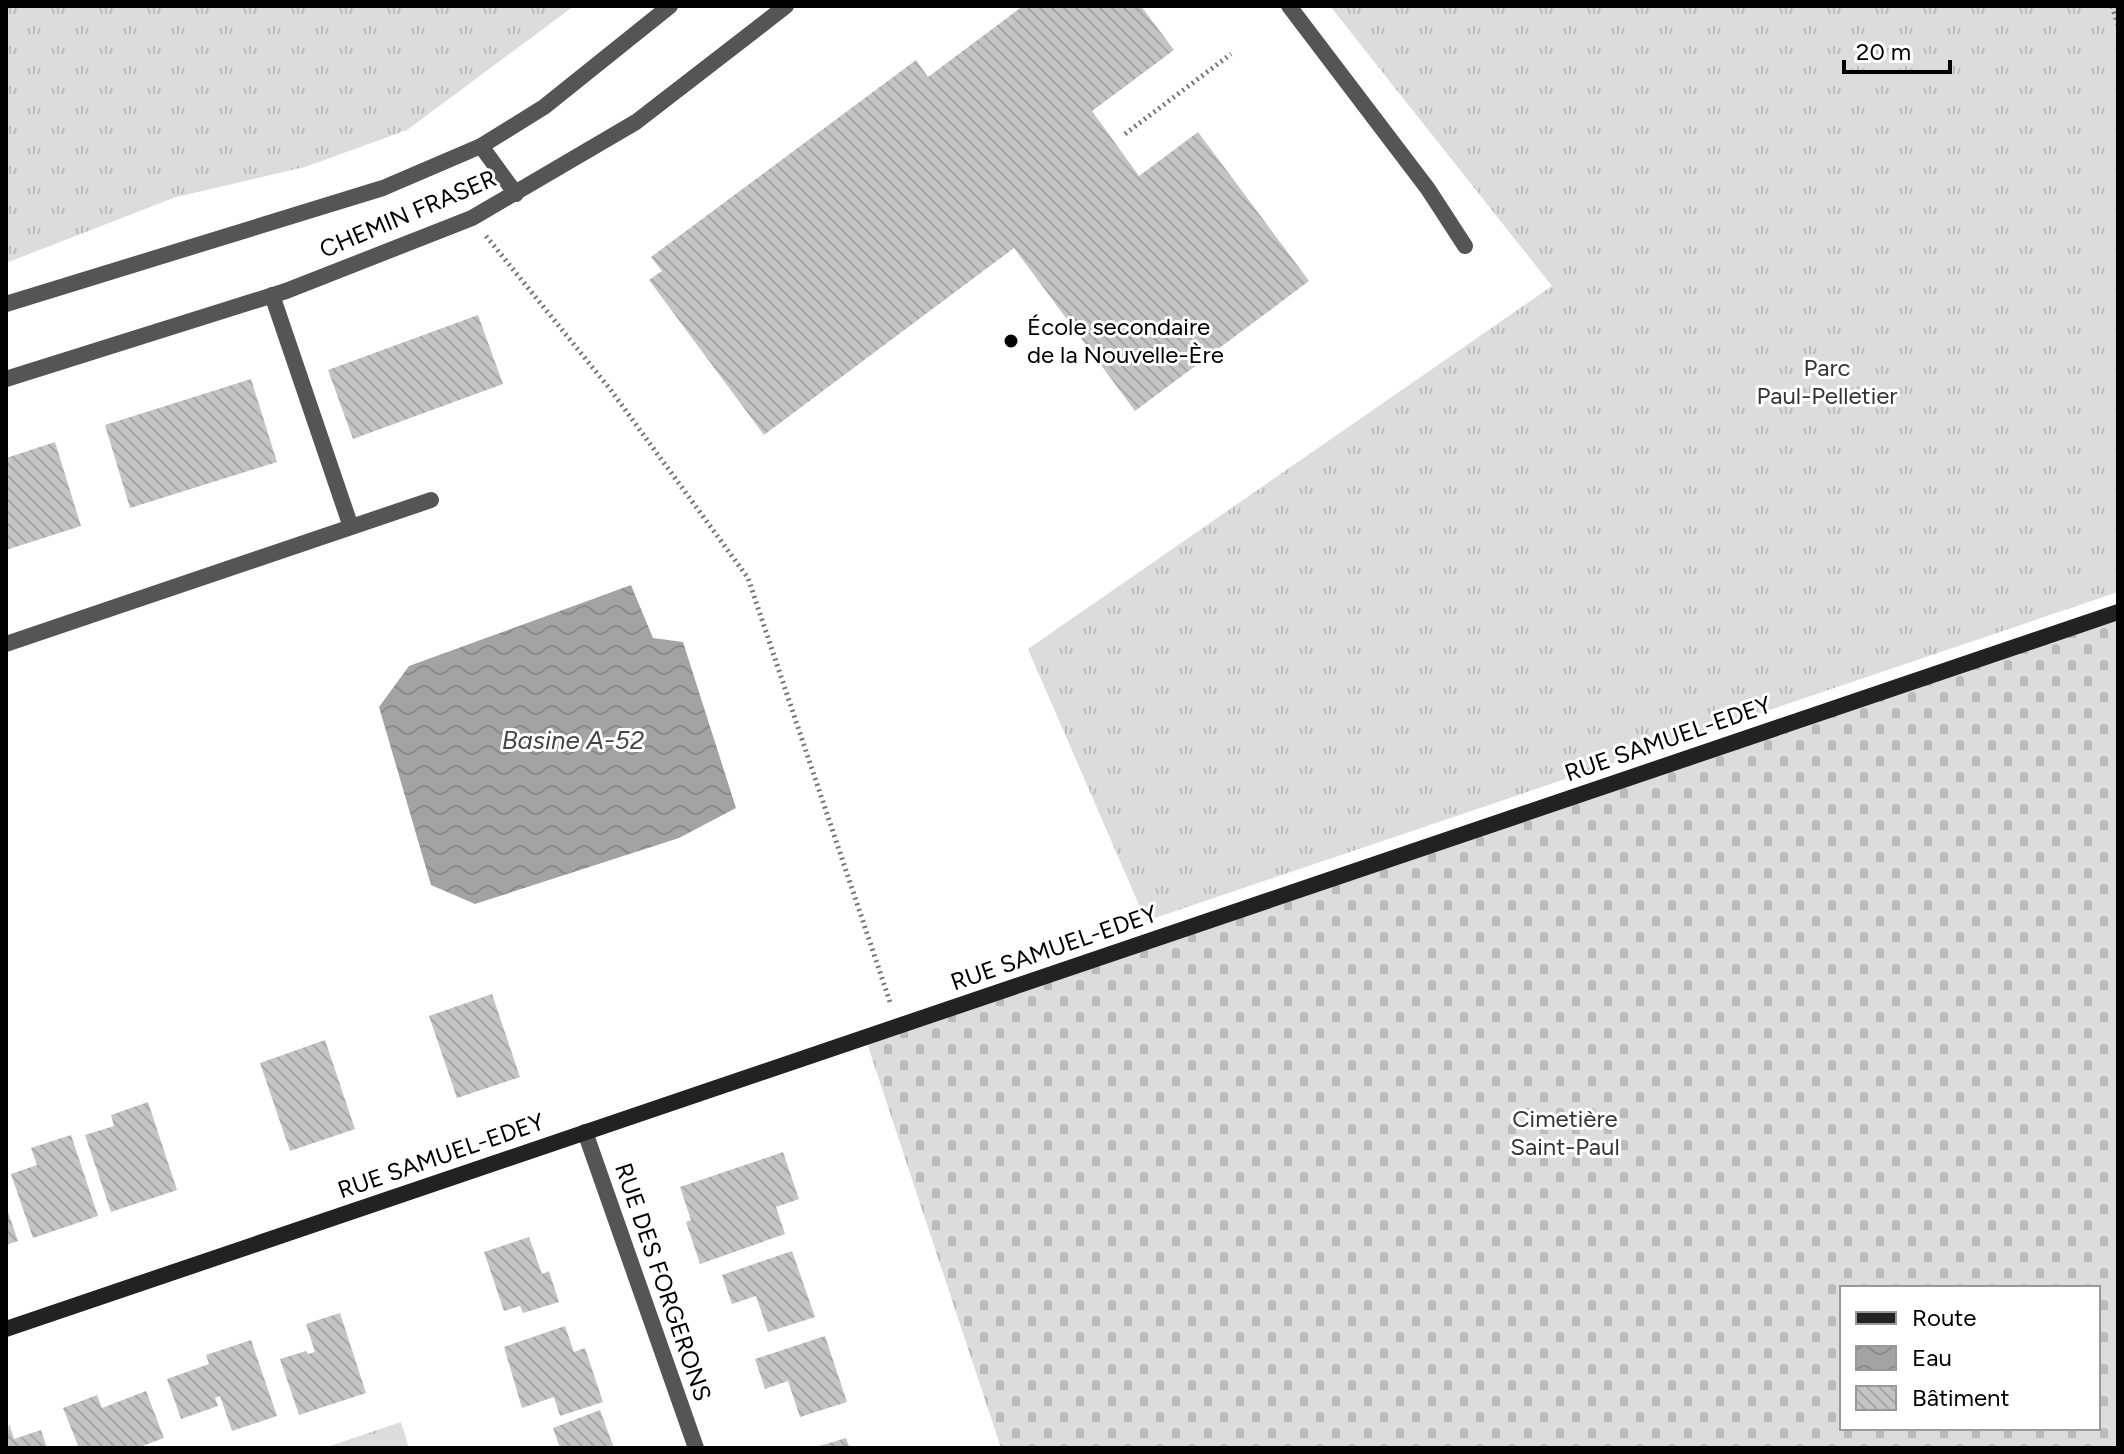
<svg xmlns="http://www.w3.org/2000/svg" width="2124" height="1454" viewBox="0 0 2124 1454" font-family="Figtree,sans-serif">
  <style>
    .grass { fill: url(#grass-tufts) }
    .cemetery { fill: url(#cemetery-stones); fill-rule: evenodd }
    .water { fill: url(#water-waves) }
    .building { fill: url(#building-back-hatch) }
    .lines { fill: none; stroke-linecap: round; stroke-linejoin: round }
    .path { stroke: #777; stroke-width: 5; stroke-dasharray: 2 4; stroke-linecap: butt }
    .lane { stroke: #555; stroke-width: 16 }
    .street { stroke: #555; stroke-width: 16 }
    .secondary { stroke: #222; stroke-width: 16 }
    .poi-dot { fill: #000; stroke: #fff; stroke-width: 3 }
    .labels { text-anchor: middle; stroke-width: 6; stroke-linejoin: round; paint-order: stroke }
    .street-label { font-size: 24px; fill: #000; stroke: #fff }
    .poi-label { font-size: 24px; fill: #000; stroke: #fff; text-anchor: start }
    .park-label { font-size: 24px; fill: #333; stroke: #fff }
    .water-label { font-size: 26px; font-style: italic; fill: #444; stroke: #fff }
  </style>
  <defs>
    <pattern id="grass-tufts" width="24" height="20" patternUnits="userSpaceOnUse" patternTransform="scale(2)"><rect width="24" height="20" fill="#dcdcdc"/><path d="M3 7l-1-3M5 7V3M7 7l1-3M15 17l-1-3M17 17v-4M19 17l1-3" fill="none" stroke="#bbb"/></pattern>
    <pattern id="cemetery-stones" width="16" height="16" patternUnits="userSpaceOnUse" patternTransform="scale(2)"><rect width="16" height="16" fill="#dcdcdc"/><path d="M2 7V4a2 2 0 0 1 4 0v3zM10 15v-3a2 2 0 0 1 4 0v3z" fill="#bbb"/></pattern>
    <pattern id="water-waves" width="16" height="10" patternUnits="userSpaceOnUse" patternTransform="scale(2)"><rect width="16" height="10" fill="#a3a3a3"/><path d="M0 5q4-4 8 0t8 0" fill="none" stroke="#8b8b8b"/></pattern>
    <pattern id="building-back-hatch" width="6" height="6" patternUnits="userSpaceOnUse" patternTransform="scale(2)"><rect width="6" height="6" fill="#c4c4c4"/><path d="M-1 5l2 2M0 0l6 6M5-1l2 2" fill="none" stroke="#a7a7a7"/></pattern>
  </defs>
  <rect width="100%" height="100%" fill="#fff"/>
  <path class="grass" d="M6,6h568l-167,124 -102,37 -129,30 -170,66z
    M1330,6h788v586l-972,329 -118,-272 524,-363z
    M401,1422l8,26h-85z"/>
  <path class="cemetery" d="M2118,612v836h-1117l-136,-411zM1842,1288h256v140h-256z"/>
  <path class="water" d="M631,585l22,53 30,4 53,166 -57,30 -204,66 -44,-19 -52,-178 30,-41z"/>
  <path class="building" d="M1023,6h118l33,44 -82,61 47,65 59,-44 111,149 -174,130 -121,-163 -250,187 -115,-155 13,-9 -11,-14 265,-197 12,17z
    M478,315l25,69 -150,55 -25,-69z
    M251,379l26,83 -147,46 -25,-83z
    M55,442l26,84 -75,24v-92z
    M492,994l28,83 -63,21 -28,-82z
    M325,1040l30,89 -65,22 -30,-88z
    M148,1102l29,88 -66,22 -26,-77 29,-9 -3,-11z
    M71,1135l27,81 -65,22 -22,-64 26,-9 -6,-17z
    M783,1152l16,47 -23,8 9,27 -85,30 -14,-42 5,-2 -11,-33z
    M6,1206l12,35 -12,4z
    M529,1237l13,37 7,-3 10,31 -36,11 -3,-7 -16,5 -20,-59z
    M792,1251l23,66 -47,15 -12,-36 -24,8 -10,-29z
    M340,1313l26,80 -67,22 -19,-56 26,-8 2,3 7,-2 -9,-28z
    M565,1326l9,26 11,-4 18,54 -43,14 -6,-19 -32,11 -18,-61z
    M825,1336l22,66 -47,15 -12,-36 -23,8 -10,-30z
    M251,1340l26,76 -45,15 -12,-35 -5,2 3,8 -37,13 -14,-40 42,-15 -3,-9z
    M146,1391l18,47 -27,10h-58l-16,-40 34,-13 5,13z
    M600,1410l14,38h-54l-7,-20z
    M9,1424l5,15 27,-9 6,18h-41z
    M846,1438l4,10h-33l-1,-1z"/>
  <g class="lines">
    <path class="path" d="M2112,6l6,19
      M1125,134l106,-80
      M486,236l124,153 138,189 142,424"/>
    <path class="lane" d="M1289,6l139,183 37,57
      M481,146l35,48
      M272,295l79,232
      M6,644l425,-144"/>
    <path class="street" d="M6,304l377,-116 98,-42 63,-39 126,-101
      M6,379l280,-88 186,-73 164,-96 150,-116
      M585,1132l111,316"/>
    <path class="secondary" d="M6,1329l2112,-717"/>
  </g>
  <circle class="poi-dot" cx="1011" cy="341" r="8"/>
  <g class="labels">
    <g class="street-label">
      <text transform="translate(408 214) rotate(-23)" y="8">CHEMIN FRASER</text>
      <text transform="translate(1668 739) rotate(-19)" y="8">RUE SAMUEL-EDEY</text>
      <text transform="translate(1054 948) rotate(-19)" y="8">RUE SAMUEL-EDEY</text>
      <text transform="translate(441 1156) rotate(-19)" y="8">RUE SAMUEL-EDEY</text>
      <text transform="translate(663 1282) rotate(71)" y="8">RUE DES FORGERONS</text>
    </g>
    <g class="poi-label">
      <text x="1027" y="335">École secondaire<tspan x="1027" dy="28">de la Nouvelle-Ère</tspan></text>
    </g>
    <g class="park-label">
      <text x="1827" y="376">Parc<tspan x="1827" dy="28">Paul-Pelletier</tspan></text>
      <text x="1565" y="1127">Cimetière<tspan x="1565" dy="28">Saint-Paul</tspan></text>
    </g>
    <g class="water-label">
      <text x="573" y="749">Basine A-52</text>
    </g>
  </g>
  <rect width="2124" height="1454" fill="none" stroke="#000000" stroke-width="16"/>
  <rect x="1840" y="1286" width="260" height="144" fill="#ffffff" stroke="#999999" stroke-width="2"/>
  <rect x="1856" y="1312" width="40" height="12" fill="#222222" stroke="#999999" stroke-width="2"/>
  <text x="1912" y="1326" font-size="24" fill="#000000">Route</text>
  <rect x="1856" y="1346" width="40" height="24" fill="url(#water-waves)" stroke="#999999" stroke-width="2"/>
  <text x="1912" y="1366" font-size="24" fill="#000000">Eau</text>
  <rect x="1856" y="1386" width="40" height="24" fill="url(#building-back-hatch)" stroke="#999999" stroke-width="2"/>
  <text x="1912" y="1406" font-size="24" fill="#000000">Bâtiment</text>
  <path d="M1844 60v12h106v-12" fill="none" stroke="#000000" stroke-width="4"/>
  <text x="1856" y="60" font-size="24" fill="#000000" stroke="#ffffff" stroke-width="6" paint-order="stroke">20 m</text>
</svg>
